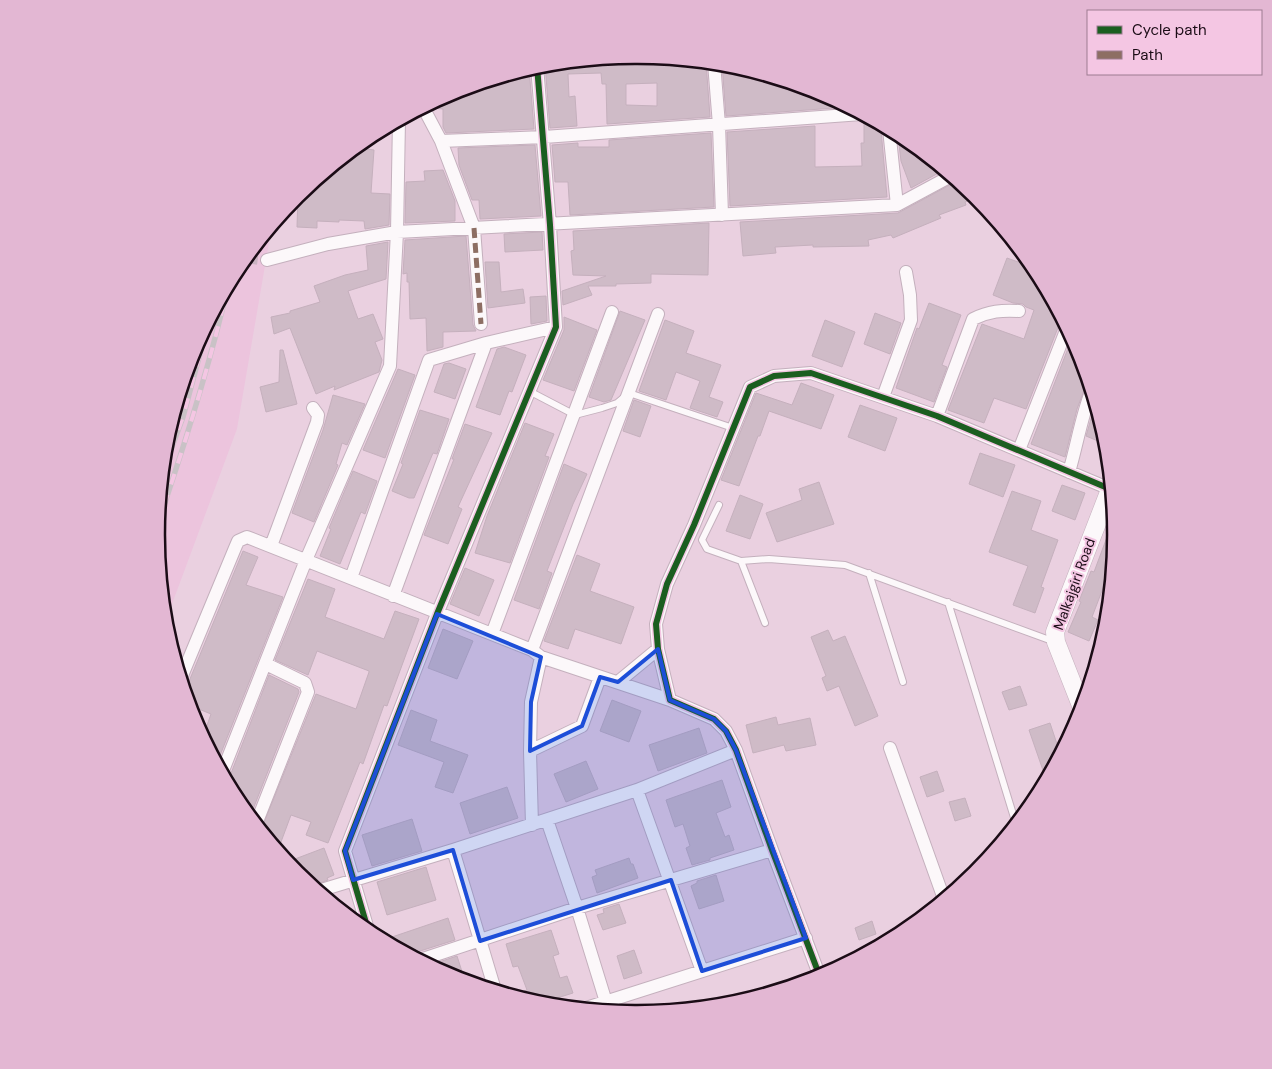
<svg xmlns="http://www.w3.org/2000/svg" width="1272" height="1069" viewBox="0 0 1272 1069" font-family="'DM Sans',sans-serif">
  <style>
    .built { fill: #ecc4dd }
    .building { fill: #cfbbc7; stroke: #c5b0bd; fill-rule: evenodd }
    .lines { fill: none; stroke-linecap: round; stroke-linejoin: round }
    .street-tunnel { stroke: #cbb3c2; stroke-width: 12; stroke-dasharray: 12 6; stroke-linecap: butt }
    .lane-casing { stroke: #c4b0bd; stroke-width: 8 }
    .street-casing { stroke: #c4b0bd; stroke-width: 14 }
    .secondary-casing { stroke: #c4b0bd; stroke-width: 19 }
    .lane { stroke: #fcf8fa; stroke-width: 6 }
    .street { stroke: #fcf8fa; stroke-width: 12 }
    .secondary { stroke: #fcf8fa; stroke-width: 18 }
    .rail-casing { stroke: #c9c2c6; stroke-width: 5.5 }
    .rail { stroke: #f4c6e3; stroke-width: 4; stroke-dasharray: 11; stroke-linecap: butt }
    .quiet { stroke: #8d6e63; stroke-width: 5; stroke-dasharray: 10 5; stroke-linecap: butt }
    .cycleway-casing { stroke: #f4c6e3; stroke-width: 9 }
    .cycleway { stroke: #1b5e20; stroke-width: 6 }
    .marked { fill: #1d4ed8; fill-opacity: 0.2; stroke: #1d4ed8; stroke-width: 4; stroke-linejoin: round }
    .labels { text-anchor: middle; stroke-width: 4; stroke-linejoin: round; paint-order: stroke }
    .street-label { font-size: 14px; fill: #1b0c16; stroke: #f4c6e3 }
    .rim { fill: none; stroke: #1b0c16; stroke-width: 2.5 }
  </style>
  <rect width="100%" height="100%" fill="#ead0e0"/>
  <path class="built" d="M272,225l-35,204 -72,194 -8,-89 9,-93 27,-90 44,-83z"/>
  <path class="building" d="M636,55l70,7 4,55 -103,7 -1,-40h-4l-1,-11 -33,1 1,23 6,-1 2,30 -27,2 -5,-64zM657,83v23l-31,-1v-21z
    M722,64h8l90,28 28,15 -122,9z
    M529,68l5,61 -88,4 -3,-6v-18l-10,-1 -3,-5 23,-12z
    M868,119l14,6 -1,5 6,67 -157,9 -3,-74 88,-6v41l47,-1 -1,-23h3v-21z
    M711,133l3,74 -144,8 -2,-33h-13l-3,-37 26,-2v4h31v-7z
    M900,135l3,1 41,34 -33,18 -10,-27 -3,-25z
    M368,138l-1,11 7,1 -3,43 19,1 -1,31 -24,4 -1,-8 -25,-1v2l-22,-1v7l-20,-1 1,-33 10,-1v-7z
    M535,145l6,71 -61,3 -1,-19h-7l-13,-35 -1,-17z
    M443,170l12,31v20l-50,2 1,-41 19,-1 -1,-10z
    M957,181l19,16 -11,5 1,3 -27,10 2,3 -48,20 -2,-3 -23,5 1,6 -56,1v-2l-38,2 1,6 -33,3 -3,-34 158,-9z
    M709,223l-1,52 -57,-1v9l-35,1v2h-28l4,9 -29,10 -1,-14 44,-15 -33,-1 -2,-24 3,-1 -1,-19z
    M542,232l1,18 -38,2 -1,-18z
    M466,236l7,89 3,6 -33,1v15l-16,4 -1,-33 -16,1 -1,-37h-2v-9l-4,1 2,-34z
    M388,242l-2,37 -38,12 10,28 15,-5 10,25 -8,3 7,18 -3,12 -45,18 1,-4 -19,8 -26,-66 -16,6 -3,-17 19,-4v-2l30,-9 -6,-16 31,-11 23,-5 -2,-24z
    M1007,258l28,10 28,53 -4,4 -33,84 -32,-11 -10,25 -36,-13 34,-86 42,15 10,-29 -8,-3 -3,-3 -10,-1 -20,-8z
    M485,262h14l2,30 22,-3 2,14 -37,5z
    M546,296l1,25 -16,3 -1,-27z
    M929,303l32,12 -19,50 5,2 -13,35 -38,-14 21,-60 2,1z
    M620,311l25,9 -34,80 -7,2 -15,-5z
    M875,313l26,10 -11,31 -26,-10z
    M564,317l33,13 -23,61 -31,-11 21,-50z
    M665,320l29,11 -8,22 35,12 -12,32 14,5 -6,15 -27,-9 10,-27 -24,-9 -10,28 -27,-9z
    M825,320l30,12 -13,35 -30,-11z
    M1072,338l7,13 9,29 -11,29 -12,48 -34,-13z
    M504,347l22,8 -14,37 -3,-1 -9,24 -24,-8 21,-58z
    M280,350h3l14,54 -31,8 -6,-25 19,-5z
    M449,363l17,6 -11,30 -21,-7 10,-28z
    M398,369l17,6 -30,83 -22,-8z
    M801,383l33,12 -13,34 -52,-18 -9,25h-2l-19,50 -18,-6 35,-87 36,12z
    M333,395l32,9 -18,41 -5,-2 -6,21 2,1 -24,57 -22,-9 31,-83z
    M634,400l17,6 -11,31 -17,-6z
    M860,405l37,13 -12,33 -37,-14z
    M1095,405l8,24 -5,12 -12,-5z
    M420,410l29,9 -12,35 -4,-1 -19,45h-5l-17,-7 11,-27 -2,-1z
    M525,423l29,11 -9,22 4,1 -39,106 -35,-10 12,-37z
    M465,424l27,9 -34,74 4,2 -14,35 -24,-9 30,-76h-2z
    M980,453l35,12 -12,32 -34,-13z
    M564,464l23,10 -14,30 -26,67 5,2 -13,36 -25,-9z
    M353,471l24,10 -12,33 -4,-2 -21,52 -20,-8 11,-27 -2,-1z
    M819,482l15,42 -57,18 -11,-29 36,-13 -3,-11z
    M1062,485l23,8 -10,27 -23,-9z
    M1012,491l29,10 -10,29 27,10 -17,47 3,1 -9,25 -22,-8 15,-39 -39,-14z
    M740,495l23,9 -13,35 -24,-8z
    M1113,521l3,14 -3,27 -21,55 6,3 -9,21 -21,-9 13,-30 -2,-1 12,-30 3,1z
    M243,551l15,6 -12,28 37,12 -66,166 -14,-26 8,-23 -22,-9 -4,-14z
    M577,555l23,9 -10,27 44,16 -13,37 -46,-15 -7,20 -24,-8z
    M465,568l29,12 -15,36 -29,-12z
    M308,579l27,10 -10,28 59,22 11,-28 24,8 -32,87 -3,-1 -21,59 -3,-2 -32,81 -22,-8 5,-13 -20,-7 -13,35 -17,-20 55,-136 40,15 13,-37v-1l-52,-20 -9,24 -33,-15z
    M443,629l30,12 -16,38 -29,-11z
    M828,630l5,11 12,-5 33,80 -23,10 -16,-40 -12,5 -5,-13 4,-2 -15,-39z
    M269,675l29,14 1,3 -49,125 -13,-16 -11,-21 4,-4z
    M1020,686l7,19 -18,5 -7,-18z
    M612,700l29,11 -12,31 -29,-11z
    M411,710l26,10 -7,21 38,14 -15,38 -18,-6 9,-25 -46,-17z
    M776,717l2,8 32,-7 6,27 -30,6 -2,-6 -31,8 -7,-28z
    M1050,723l10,30 -14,26 -17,-49z
    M699,728l8,25 -49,18 -9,-26z
    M586,761l12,28 -32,13 -12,-28z
    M937,771l7,20 -17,6 -7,-20z
    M722,780l9,27 -15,6 9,24 4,-2 5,15 -24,8v2l-18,5 -6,-17 4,-2 -7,-22 -8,3 -9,-27z
    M507,787l11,31 -48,16 -10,-31z
    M965,798l6,18 -16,5 -6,-19z
    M412,819l10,32 -50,15 -10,-31z
    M324,848l10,27 -7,3 1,2 -16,6 -15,-13 -10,-11z
    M629,858l2,6h2l5,14 -41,15 -5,-16 5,-2 -2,-5z
    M426,867l10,33 -49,15 -10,-33z
    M716,875l8,26 -25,8 -8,-23 6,-3v-2z
    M619,904l7,19 -23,7 -6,-15 7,-2 -1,-4z
    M448,918l7,22 -38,12 -4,4 -17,-9 -4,-10z
    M872,921l4,13 -17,6 -4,-12z
    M551,930l8,24 -6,2 7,22 7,-2 6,17 -35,11 -11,-4 -3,-9 3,-1 -9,-24 -5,1 -7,-23z
    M634,950l8,23 -18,6 -7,-23z
    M457,956l8,25 -13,-4 -22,-12z"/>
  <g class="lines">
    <path class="street-tunnel" d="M246,257l21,3"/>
    <defs>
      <path id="lane" d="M529,391l46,24 27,-7 15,-5 12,-10 104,35
        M719,505l-17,35 5,9 34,12
        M869,573l34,109
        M948,602l68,222
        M765,623l-24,-62 28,-2 76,6 210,77"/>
      <path id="street" d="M714,63l5,62 3,90
        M423,107l18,34 33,87 7,96
        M889,129l8,76
        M441,141l103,-4 318,-23
        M267,260l61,-16 69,-12 500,-27 54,-29
        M883,397l28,-77 -1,-25 -4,-23
        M937,416l36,-97c16,-8 29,-9 46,-8
        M1019,450l48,-122
        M1069,472c8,-27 12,-54 22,-80
        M271,546l46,-124 1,-7 -5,-7
        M351,578l78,-218 57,-17 70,-16
        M393,596l93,-253
        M492,634l120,-322
        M532,650l126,-336
        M181,678l54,-130 3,-7 9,-4 285,113 9,7 129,43
        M618,682l40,-33
        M890,748l54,151
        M530,751l52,-25 18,-49
        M222,773l84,-213 84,-194 7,-134 2,-112
        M637,790l65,181
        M547,820l30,88 29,94
        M256,824l52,-132 -3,-9 -39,-19
        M532,825l-2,-74 1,-49 10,-45
        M453,850l42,140
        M318,891l135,-41 184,-60 99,-40
        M369,933l-24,-82 92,-237 119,-287 -6,-102 -13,-159
        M420,960l157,-52 195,-58
        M820,977l-48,-127 -36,-100 -10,-19 -12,-12 -44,-19 -12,-51 -2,-25 11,-40 27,-59 56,-138 24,-11 37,-3 126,43 173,73
        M583,1009l223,-71"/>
      <path id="secondary" d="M1082,708l-26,-66 -1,-10 56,-145"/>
    </defs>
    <use href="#lane" class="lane-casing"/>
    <use href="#street" class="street-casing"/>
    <use href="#secondary" class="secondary-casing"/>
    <use href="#lane" class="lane"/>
    <use href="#street" class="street"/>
    <use href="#secondary" class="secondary"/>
    <defs>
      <path id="rail" d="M163,471l20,-54 26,-97
        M157,526c27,-79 52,-158 71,-240"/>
    </defs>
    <use href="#rail" class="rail-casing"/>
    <use href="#rail" class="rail"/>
    <path class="quiet" d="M474,228l7,96"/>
    <defs>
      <path id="cycleway" d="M369,933l-24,-82 92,-237 119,-287 -6,-102 -13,-159
        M820,977l-48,-127 -36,-100 -10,-19 -12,-12 -44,-19 -12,-51 -2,-25 11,-40 27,-59 56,-138 24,-11 37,-3 126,43 173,73"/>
    </defs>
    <use href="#cycleway" class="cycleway-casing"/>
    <use href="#cycleway" class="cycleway"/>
  </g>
  <path class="marked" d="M437,614l104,43 -10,45 -1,49 52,-25 18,-49 18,5 40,-33 12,51 44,19 12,12 10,19 70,188 -104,33 -31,-91 -191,61 -27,-91 -100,30 -8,-29z"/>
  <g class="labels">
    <g class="street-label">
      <text transform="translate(1074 584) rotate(-70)" y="5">Malkajgiri Road</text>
    </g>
  </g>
  <path d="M0 0H1272V1069H0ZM635 64H637A470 470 0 0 1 1107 534V535A470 470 0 0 1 637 1005H635A470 470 0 0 1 165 535V534A470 470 0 0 1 635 64Z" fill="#e3b7d3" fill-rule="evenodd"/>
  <path class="rim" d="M635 64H637A470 470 0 0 1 1107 534V535A470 470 0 0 1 637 1005H635A470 470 0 0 1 165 535V534A470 470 0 0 1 635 64Z"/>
  <rect x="1087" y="10" width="175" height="65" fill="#f4c6e3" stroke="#9d7c91"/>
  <rect x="1097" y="26" width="25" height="8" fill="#1b5e20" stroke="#9d7c91"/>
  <text x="1132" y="35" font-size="15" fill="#1b0c16">Cycle path</text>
  <rect x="1097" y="51" width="25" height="8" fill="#8d6e63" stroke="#9d7c91"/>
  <text x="1132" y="60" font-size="15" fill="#1b0c16">Path</text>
</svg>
